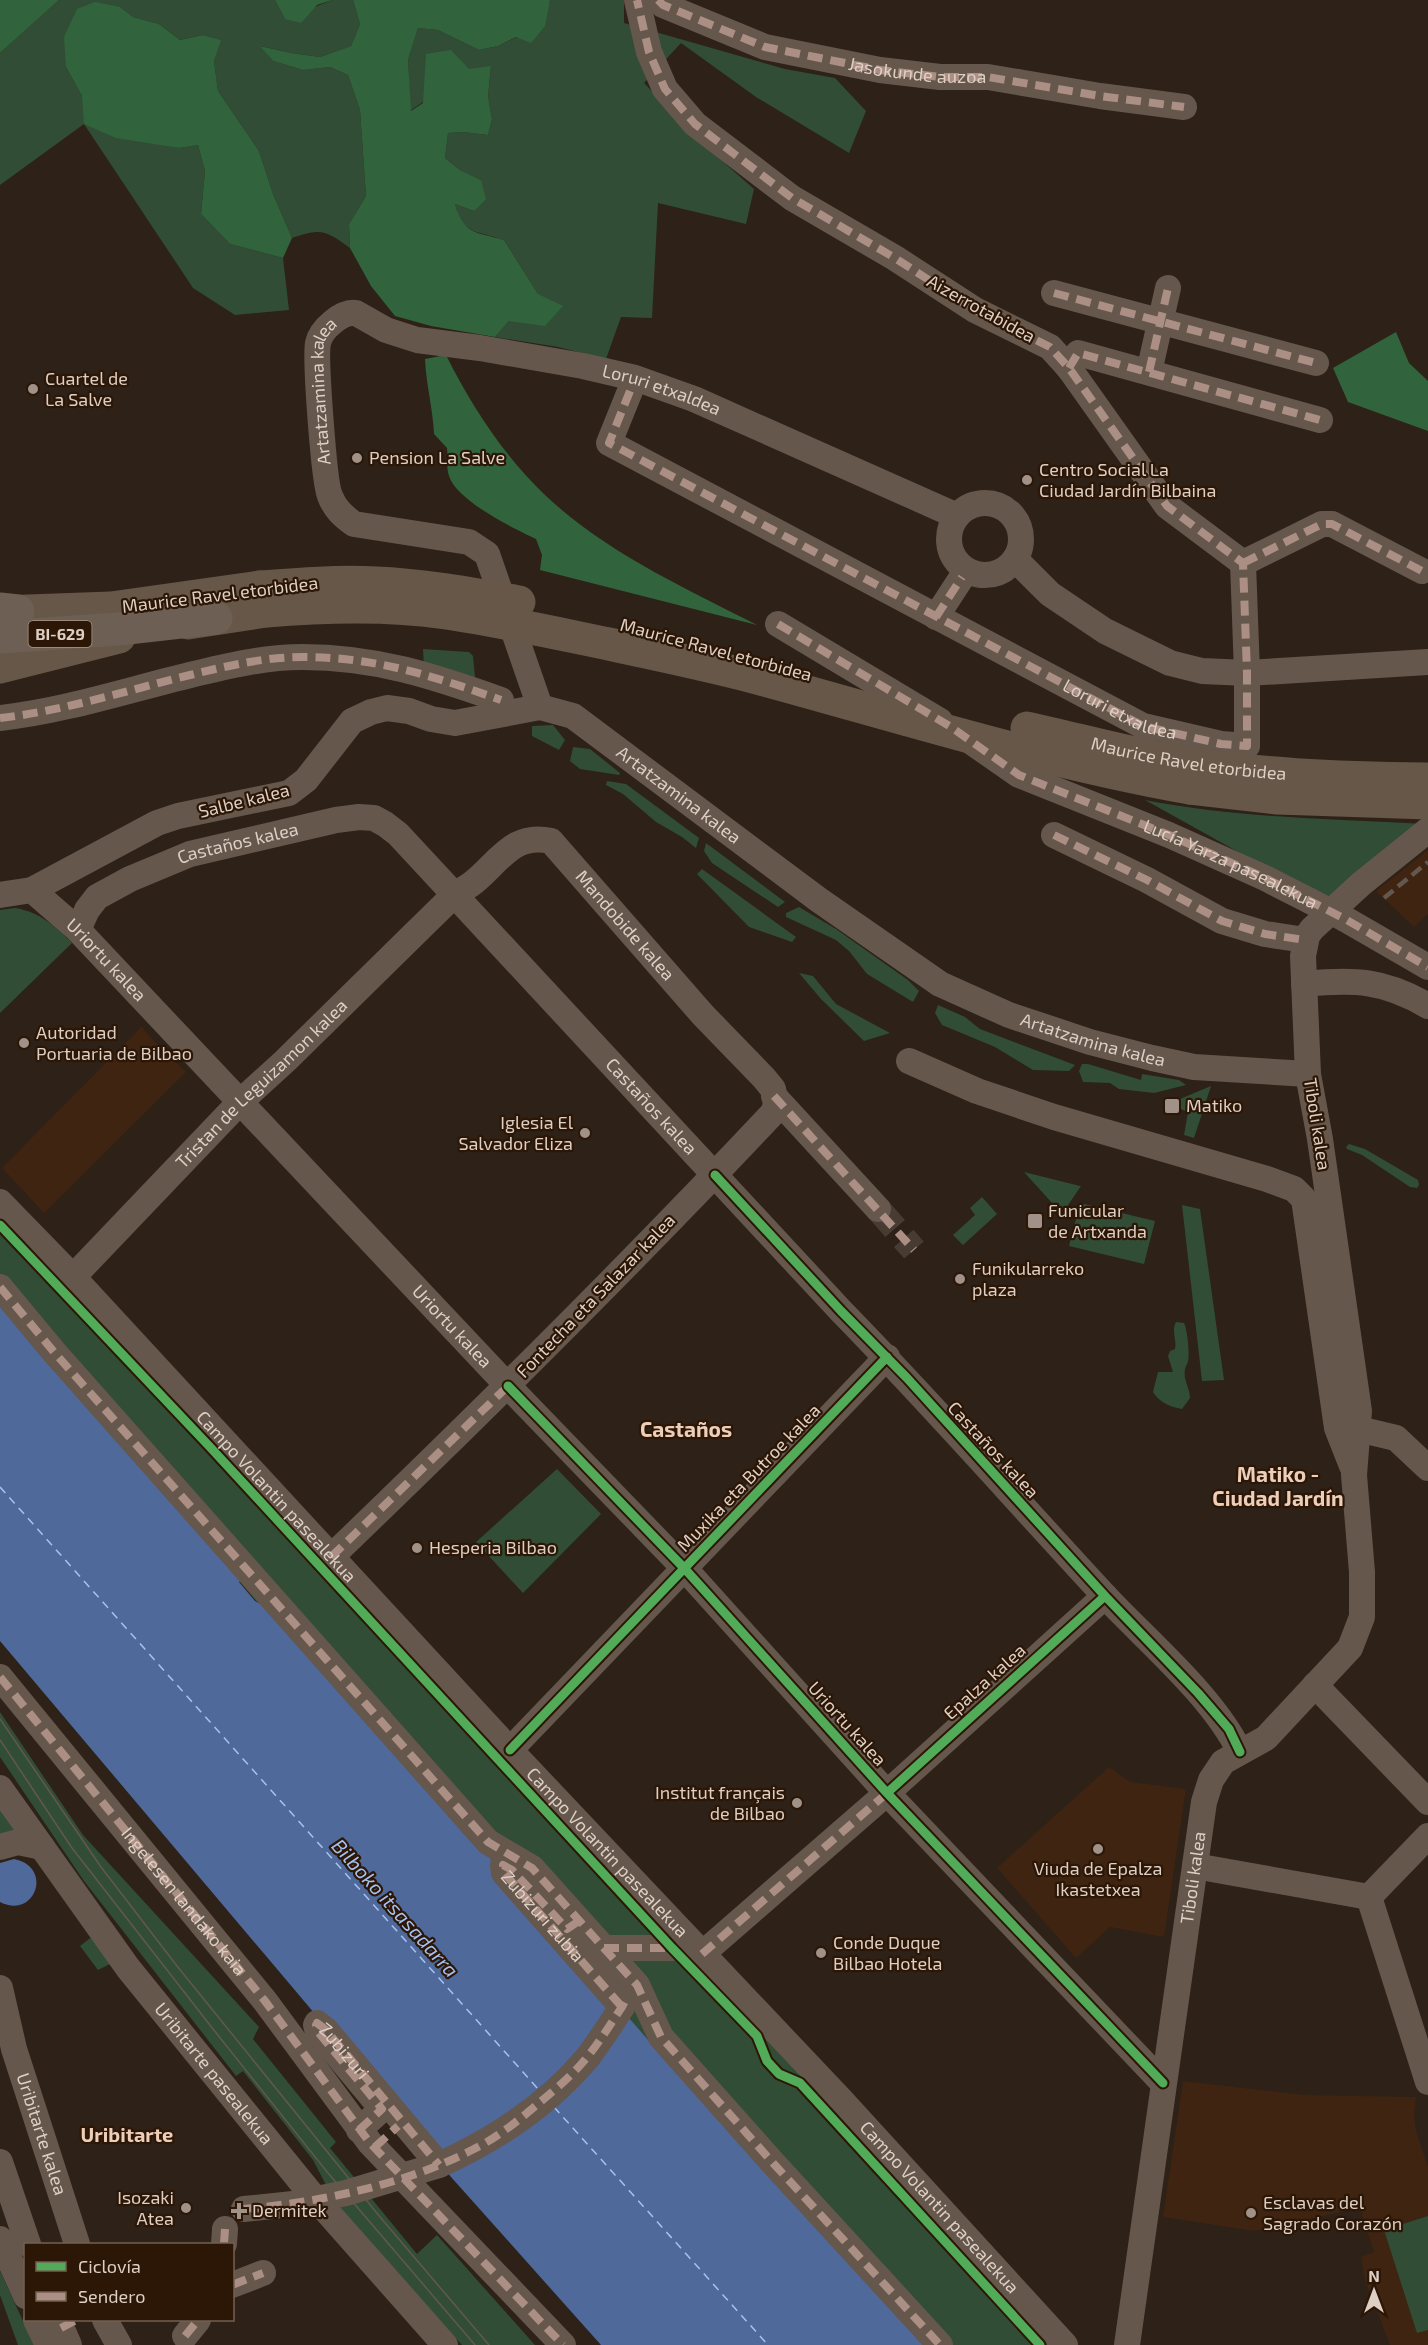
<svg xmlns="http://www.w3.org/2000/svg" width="1428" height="2345" viewBox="0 0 1428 2345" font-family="'Exo 2',sans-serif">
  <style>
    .built { fill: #3e2411 }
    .green { fill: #314d35 }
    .forest { fill: #31643d }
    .water { fill: #4e699a }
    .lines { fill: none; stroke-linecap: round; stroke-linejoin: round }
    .ferry { stroke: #a6c2f2; stroke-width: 1.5; stroke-dasharray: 8 6; stroke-linecap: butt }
    .street-tunnel { stroke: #483b32; stroke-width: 26; stroke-dasharray: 26 13; stroke-linecap: butt }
    .street { stroke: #65574c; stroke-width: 26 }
    .primary { stroke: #675748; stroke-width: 33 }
    .highway { stroke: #6e5f54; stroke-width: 33 }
    .tram { stroke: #63584f; stroke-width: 1.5 }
    .rail { stroke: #63584f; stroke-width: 4.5; stroke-dasharray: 12 6; stroke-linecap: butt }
    .street-bridge { stroke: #65574c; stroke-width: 26 }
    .primary-bridge { stroke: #675748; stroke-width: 33 }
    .quiet { stroke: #ac8f84; stroke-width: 8; stroke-dasharray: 15 8; stroke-linecap: butt }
    .cycleway-casing { stroke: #2c1606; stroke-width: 13 }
    .cycleway { stroke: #51ab58; stroke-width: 9 }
    .poi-dot { fill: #a09288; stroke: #2c1606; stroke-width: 2 }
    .labels { text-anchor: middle; stroke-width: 4.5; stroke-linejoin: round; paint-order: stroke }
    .shield { fill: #2c1606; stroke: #a9988b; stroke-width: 1.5 }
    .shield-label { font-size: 16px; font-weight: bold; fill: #decfc4 }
    .street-label { font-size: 18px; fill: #decfc4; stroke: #2c1606 }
    .poi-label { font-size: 18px; fill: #decfc4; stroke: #2c1606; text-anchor: start }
    .water-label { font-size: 20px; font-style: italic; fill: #a6c2f2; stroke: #2c1606 }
    .neighbourhood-label { font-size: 20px; font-weight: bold; fill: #ecceb9; stroke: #2c1606 }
    .quarter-label { font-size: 21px; font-weight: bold; fill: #ecceb9; stroke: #2c1606 }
  </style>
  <rect width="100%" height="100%" fill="#2d2118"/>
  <path class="built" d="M1428,850v64l-14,13 -38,-36z
    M142,1026l6,9 38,37 -142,141 -42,-45z
    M1109,1767l21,15 56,7 -22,148 -54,-10 -34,31 -79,-90z
    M1183,2081l122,14 111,2 -2,17 2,16 12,37v178h-38l-25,-65 -4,-23 13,-5 -14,-44 -106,23 -91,-14z"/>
  <path class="green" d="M59,0h216l10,19 47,-19h21l7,24 -9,22 -31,11 -29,-4 -30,-7 12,15 30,9 27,-3 18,8 12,35 6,86 -17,28 1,24c-25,-18 -28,-20 -58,-10l-19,-44 -14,-43 -41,-60 -4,-30 6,-21 -17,-5 -23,5 -21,-16 -26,-7 -13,-10 -54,60 16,29 70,47 27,5 19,-3 7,26 -4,43 29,30 53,14 6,52 -54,5 -42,-27 -109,-164 -84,61v-132z
    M550,0h74v23l161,46 50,9 31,33 -17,42 -93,-56 -75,-54 -37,40 68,69 42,37 -8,35 -88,-21 -6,115 -31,-1 -15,42 -48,-12 -63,-10 14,-16 29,-27 -34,-54 -31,-9 -12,-8 -6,-19 19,7 7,-31 -21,-10 -15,-12 3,-25 15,-1 25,3 4,-16 -4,-23 3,-29 -22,3 -59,41 -2,-51 10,-32 20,2 41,20 19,-4 19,-9 33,-35z
    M423,649l46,3 4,4 2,21 -15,3 -36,-12z
    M553,725l12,15 -6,10 -27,-14v-10z
    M573,747l17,2 30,24 -1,2 -39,-6 -10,-8z
    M607,781l19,3 73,54 -3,10 -14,-11 -26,-15 -33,-28 -17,-9z
    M1145,800c92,18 187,19 280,24l-99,77z
    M706,843l79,59 -7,5 -66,-44 -8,-12z
    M702,869l94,68 -4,5 -43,-15 -52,-53z
    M799,907l37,22 72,51 11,11 -6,11 -46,-28 -18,-23 -13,-11 -50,-23v-4z
    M15,908c25,4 40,18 57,35l-72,70v-103z
    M799,973l14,3 23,28 54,29 -26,8 -43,-42z
    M938,1005l27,12 15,12 95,36 -6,6 -36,-1 -38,-23 -53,-22 -7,-12z
    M1082,1064h6l53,16 1,-6 37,6 7,5 -32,8 -35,-4 -9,-6 -27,-1 -4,-11z
    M1211,1086l-17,52 -10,-3 4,-23 -20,-8z
    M1349,1144l16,5 53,31 1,5 -2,3 -7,-1 -48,-32 -15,-6 -1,-2z
    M1024,1172l56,14h1l-19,28z
    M982,1197l15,17 -34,31 -10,-10 22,-20 -5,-7z
    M0,1202l1051,1143h-121l-267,-288 -385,-444 -22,-12 -17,-20 5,-4 -244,-275z
    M1080,1203l75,18 -11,43 -75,-18z
    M1182,1205l18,4 24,171 -22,1z
    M1176,1322l8,1c3,5 6,31 4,38 0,2 -3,6 -3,9 -2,10 5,18 5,28l-8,11c-12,-2 -23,-7 -29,-17l5,-20h15l-5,-16 2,-5 5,-2c2,-10 -4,-18 1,-27z
    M557,1469l44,45 -78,79 -47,-51z
    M0,1712l83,123 176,192 -6,12 83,103 -6,6 87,106 20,-19 98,110h-73l-123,-135 -26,-50 -70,-89 -7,5 -152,-195 -84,-124z
    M0,1804l21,31 -21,2z
    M93,1936l19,27 -14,7 -18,-24z
    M1428,2216v114l-11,3 -33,-103z
    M0,2271l34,74h-16l-18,-50z"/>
  <path class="forest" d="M0,0h59l-59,53z
    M275,0h57l-15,5 -16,18 -16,-4z
    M353,0h197l-5,26 -14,17 -15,-6 -18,9 -19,4 -41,-20 -20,-2 -10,32 3,51 12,-8 3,-49 25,-4 18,19 22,-3 -3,30 4,23 -4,16 -25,-3 -15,1 -3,25 15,12 21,10 5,19 -12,12 -19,-7c9,31 21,28 49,36l34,54 25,12 -18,20 -36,-5 -14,16 -64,-11 -36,-10 -24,-30 -21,-38 -1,-24 17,-28 -6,-86 -12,-35 -18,-8 -27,3 -30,-9 -13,-15 31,7 29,4 31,-11 9,-22z
    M95,2l25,5 13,10 26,7 21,16 23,-5 18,5 -7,21 4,30 41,60 14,43 19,44 -9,20 -53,-14 -29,-30 4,-43 -7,-26 -19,3 -63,-10 -32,-14 -2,-28 -16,-29 -2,-30 13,-28z
    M1396,332l13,31 19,18v50l-80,-29 -15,-34z
    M446,355c26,52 58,101 100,141 61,57 139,92 211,129l-217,-55 2,-15 -6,-16c-23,-11 -79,-38 -87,-63 -3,-8 -1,-20 -2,-28l-13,-14c-1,-25 -8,-50 -9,-75z"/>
  <path class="water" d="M0,1302l245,275 -6,5 16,19 23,12 385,444 267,288h-329l-150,-168 -17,-22 -434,-514z
    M14,1859c40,8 21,61 -14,43v-39z"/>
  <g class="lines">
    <path class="ferry" d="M0,1487l539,603
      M554,2107l214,238"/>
    <path class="street-tunnel" d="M878,1209l36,41"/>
    <g class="street">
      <path d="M658,0l5,5 102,42 115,23 60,7h48l112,19 84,11"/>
      <path d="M1054,293l262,70"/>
      <path d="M1069,368l9,-15 242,67"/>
      <path d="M1149,372l19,-84"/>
      <path d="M630,391l-21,52 534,283 78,18 26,2v-73l-4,-110 -76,-57 -98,-138 -19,-21 -75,-37 -80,-52 -103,-60 -97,-74 -30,-35 -16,-37 -12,-52"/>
      <circle cx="985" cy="539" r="36"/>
      <path d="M1015,559l35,35 55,37 65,32 32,8 45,2 181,-11"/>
      <path d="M1243,563l79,-39h10l90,47"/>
      <path d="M936,617l26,-40"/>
      <path d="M778,624l162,97"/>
      <path id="s1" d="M540,707l-53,-153 -18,-12 -115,-18c-11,-8 -19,-15 -24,-28 -6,-13 -15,-138 -12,-153 3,-14 24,-32 38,-30l30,17 31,10 63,8 103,18 52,12 59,21 263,117"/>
      <path d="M0,718c64,-7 128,-28 190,-43 37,-9 75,-18 112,-18 74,0 131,19 199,43"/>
      <path d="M973,743l46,32 150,60 96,43 45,23"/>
      <path d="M1054,835l93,45 75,41 43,13 40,6"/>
      <path id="s2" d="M32,890l46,40 430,456 177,183 202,224 276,290"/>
      <path id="s3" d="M0,895l32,-5 125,-67 21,-7 111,-23 17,-13 46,-59 19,-9 16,-4 22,3 22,8 24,4 85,-16 33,9 246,184 121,84 69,31 81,27 62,16 42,9 114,7"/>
      <path d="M1345,919l83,48"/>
      <path id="s4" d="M78,930l9,-20 10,-13 33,-18 60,-25 146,-34 23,-3 15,1 11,6 13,10 443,477c90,92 175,189 263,284 43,46 109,101 136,157"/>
      <path d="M1304,984c50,-5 80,-4 124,22"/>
      <path d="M909,1061l68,30 77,26 213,62 27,10 10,10 33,229 15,38"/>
      <path d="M774,1096l104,113"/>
      <path id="s5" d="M0,1202l73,75 437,473 331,350 224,245"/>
      <path id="s6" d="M73,1277l167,-175 45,-41 169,-166c6,-4 14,-8 20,-13 25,-20 39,-50 77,-41l152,174 61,63 9,11 3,16 -3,8c-143,152 -291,299 -442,444"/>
      <path d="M0,1287l54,65 434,490 44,26 105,117 24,52 112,126 167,182"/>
      <path d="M1358,1429l38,9 32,30"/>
      <path d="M0,1677l265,324 105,142 193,202"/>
      <path d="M1315,1685l113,117"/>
      <path d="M510,1750l377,-393"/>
      <path id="s7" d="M0,1788l128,180 179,221 138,156"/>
      <path d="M0,1847l18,-5 24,5"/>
      <path d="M1195,1866l174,31"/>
      <path id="s8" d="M523,1881l-11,-11 -9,-5 1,8 118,134"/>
      <path d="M1369,1897l59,185"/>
      <path d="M1369,1897l59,-61"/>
      <path d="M604,1948h68"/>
      <path d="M702,1954l185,-161 218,-197"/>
      <path id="s9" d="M0,1988l14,61 63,195"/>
      <path id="s10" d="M359,2130l23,-21 -64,-77 -2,-7 1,-2 9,7 113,135c55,-25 109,-60 149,-108 12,-16 23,-33 34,-50l4,-8"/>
      <path d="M0,2162l28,82"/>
      <path d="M0,2239l26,57"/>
      <path d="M224,2244l1,-15"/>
      <path d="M232,2285l31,-12"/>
      <path d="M36,2320l12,25"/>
      <path d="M58,2320l11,25"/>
      <path d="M105,2320l14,25"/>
      <path d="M185,2336l13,-16"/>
      <path id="s11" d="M1127,2345l77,-543 7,-22 12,-18 43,-24 84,-90 12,-31v-45l-8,-97 5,-64 -39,-272 -12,-65 -5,-118 4,-20 5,-7 49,-45 67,-54"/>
    </g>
    <g class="primary">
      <path d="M0,612l111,-4 149,-21"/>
      <path d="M188,623l78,-12"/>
      <path d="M0,667l119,-30"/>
      <path id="s12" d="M1027,728c46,10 92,23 138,31 87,16 175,19 263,20"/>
      <path d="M1190,788l87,10 151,5"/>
    </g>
    <path class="highway" d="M0,609l18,2
      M0,637l119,-8 97,-11"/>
    <path class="tram" d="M0,1719l101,148 76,99 203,251 109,128
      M0,1740l72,108 141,181 115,144 147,172"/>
    <path class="rail" d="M1384,898l44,-36"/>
    <path class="street-bridge" d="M1310,901l35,18
      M244,2209l49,-5 53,-11 93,-28"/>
    <path class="primary-bridge" d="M260,587c39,-3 78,-6 116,-4 48,2 96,11 143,19
      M266,611c59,-5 121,-7 180,2 55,8 109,20 163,31 49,11 99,21 148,34 144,39 286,84 433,110"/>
    <g class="quiet">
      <path id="s13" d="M658,0l5,5 102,42 115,23 60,7h48l112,19 84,11"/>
      <path d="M1054,293l262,70"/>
      <path d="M1069,368l9,-15 242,67"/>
      <path d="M1149,372l19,-84"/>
      <path id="s14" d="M630,391l-21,52 534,283 78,18 26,2v-73l-4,-110 -76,-57 -98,-138 -19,-21 -75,-37 -80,-52 -103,-60 -97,-74 -30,-35 -16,-37 -12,-52"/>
      <path d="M1243,563l79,-39h10l90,47"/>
      <path d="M936,617l26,-40"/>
      <path id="s15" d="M778,624l173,103 68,48 150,60 96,43 80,41 83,48"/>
      <path d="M0,718c64,-7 128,-28 190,-43 37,-9 75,-18 112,-18 74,0 131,19 199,43"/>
      <path d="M1054,835l93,45 75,41 43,13 40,6"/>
      <path d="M774,1096l140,154"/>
      <path d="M0,1287l54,65 434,490 44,26 105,117 24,52 112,126 167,182"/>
      <path d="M331,1557l177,-171"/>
      <path id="s16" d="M0,1677l265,324 105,142 193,202"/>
      <path d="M579,1921l-12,8 -55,-59 -9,-5 1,8 118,134"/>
      <path d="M604,1948h68"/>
      <path d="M702,1954l185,-161"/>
      <path d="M359,2130l23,-21 -64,-77 -2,-7 1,-2 9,7 113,135"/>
      <path d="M375,2147l23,-21"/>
      <path d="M244,2209c77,-7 160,-24 228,-59 25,-12 47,-30 67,-47 17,-14 36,-30 49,-47 13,-16 23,-33 34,-49l4,-8"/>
      <path d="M224,2244l1,-15"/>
      <path d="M232,2285l31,-12"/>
      <path d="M61,2328l15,-8"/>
      <path d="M185,2336l13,-16"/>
    </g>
    <defs>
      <path id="cycleway" d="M715,1175l126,136 66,67 198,218 93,97 31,36 11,23
        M0,1225l210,222 462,501 85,88 10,25 12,13 21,9 240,262
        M508,1386l177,183 202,224 276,290
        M510,1750l377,-393
        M887,1793l218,-197"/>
    </defs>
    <use href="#cycleway" class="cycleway-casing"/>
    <use href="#cycleway" class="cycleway"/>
  </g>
  <g class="poi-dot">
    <circle cx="33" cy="389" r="6"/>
    <circle cx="357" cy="458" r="6"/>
    <circle cx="1027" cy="480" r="6"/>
    <circle cx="24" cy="1043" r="6"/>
    <rect x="1164" y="1098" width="16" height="16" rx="3"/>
    <circle cx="585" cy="1133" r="6"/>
    <rect x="1027" y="1213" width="16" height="16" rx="3"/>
    <circle cx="960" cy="1279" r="6"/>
    <circle cx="417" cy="1548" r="6"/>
    <circle cx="797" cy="1803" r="6"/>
    <circle cx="1098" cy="1849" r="6"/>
    <circle cx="821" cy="1953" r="6"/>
    <circle cx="186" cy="2208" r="6"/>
    <path d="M236 2202h6v6h6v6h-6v6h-6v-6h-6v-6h6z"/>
    <circle cx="1251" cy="2213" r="6"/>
  </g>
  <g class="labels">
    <rect class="shield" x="28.5" y="621" width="63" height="26" rx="4.5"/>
    <g class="shield-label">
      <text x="60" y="640">BI-629</text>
    </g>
    <g class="street-label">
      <text dy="6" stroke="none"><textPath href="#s13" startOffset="272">Jasokunde auzoa</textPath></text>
      <text transform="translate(981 309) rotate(29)" y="6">Aizerrotabidea</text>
      <text dy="6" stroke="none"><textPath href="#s1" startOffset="860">Loruri etxaldea</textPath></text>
      <text dy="6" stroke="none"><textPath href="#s1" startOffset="444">Artatzamina kalea</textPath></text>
      <text transform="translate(220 595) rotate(-7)" y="6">Maurice Ravel etorbidea</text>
      <text transform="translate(716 650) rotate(15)" y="6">Maurice Ravel etorbidea</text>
      <text dy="6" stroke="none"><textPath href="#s14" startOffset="633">Loruri etxaldea</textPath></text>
      <text dy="6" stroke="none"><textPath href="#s12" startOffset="165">Maurice Ravel etorbidea</textPath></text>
      <text dy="6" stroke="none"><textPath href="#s3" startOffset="766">Artatzamina kalea</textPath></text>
      <text transform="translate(244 801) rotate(-14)" y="6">Salbe kalea</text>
      <text dy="6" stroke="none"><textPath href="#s4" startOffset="190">Castaños kalea</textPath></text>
      <text dy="6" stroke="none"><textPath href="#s15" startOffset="514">Lucía Yarza pasealekua</textPath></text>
      <text dy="6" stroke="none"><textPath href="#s6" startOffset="768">Mandobide kalea</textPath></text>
      <text dy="6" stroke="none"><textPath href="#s2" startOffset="102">Uriortu kalea</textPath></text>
      <text dy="6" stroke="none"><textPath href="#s3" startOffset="1252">Artatzamina kalea</textPath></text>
      <text dy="6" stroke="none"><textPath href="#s6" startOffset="270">Tristan de Leguizamon kalea</textPath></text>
      <text dy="6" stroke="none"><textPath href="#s4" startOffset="730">Castaños kalea</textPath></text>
      <text transform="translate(1317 1124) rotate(81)" y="6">Tiboli kalea</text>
      <text transform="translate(596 1296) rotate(-46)" y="6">Fontecha eta Salazar kalea</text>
      <text dy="6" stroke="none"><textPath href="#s2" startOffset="606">Uriortu kalea</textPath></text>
      <text transform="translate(993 1450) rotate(47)" y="6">Castaños kalea</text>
      <text transform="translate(749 1478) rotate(-46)" y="6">Muxika eta Butroe kalea</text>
      <text dy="6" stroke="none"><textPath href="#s5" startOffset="404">Campo Volantin pasealekua</textPath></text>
      <text transform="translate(985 1682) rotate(-42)" y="6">Epalza kalea</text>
      <text transform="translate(847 1724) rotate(48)" y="6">Uriortu kalea</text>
      <text dy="6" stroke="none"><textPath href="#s5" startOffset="890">Campo Volantin pasealekua</textPath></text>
      <text dy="6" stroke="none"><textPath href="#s11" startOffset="472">Tiboli kalea</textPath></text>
      <text dy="6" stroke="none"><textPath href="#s16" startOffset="290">Ingelesen landako kaia</textPath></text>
      <text dy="6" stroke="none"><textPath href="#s8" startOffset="92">Zubizuri zubia</textPath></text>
      <text dy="6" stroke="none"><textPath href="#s10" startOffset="180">Zubizuri</textPath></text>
      <text dy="6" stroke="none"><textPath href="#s7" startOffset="357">Uribitarte pasealekua</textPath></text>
      <text dy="6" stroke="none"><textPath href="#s9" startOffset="152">Uribitarte kalea</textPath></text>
      <text dy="6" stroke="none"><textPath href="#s5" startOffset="1376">Campo Volantin pasealekua</textPath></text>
    </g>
    <g class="poi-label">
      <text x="45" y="385">Cuartel de<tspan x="45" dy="21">La Salve</tspan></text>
      <text x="369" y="464">Pension La Salve</text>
      <text x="1039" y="476">Centro Social La<tspan x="1039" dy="21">Ciudad Jardín Bilbaina</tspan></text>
      <text x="36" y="1039">Autoridad<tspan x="36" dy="21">Portuaria de Bilbao</tspan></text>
      <text x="1186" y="1112">Matiko</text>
      <text x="573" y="1129" text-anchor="end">Iglesia El<tspan x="573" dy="21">Salvador Eliza</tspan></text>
      <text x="1048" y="1217">Funicular<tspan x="1048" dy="21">de Artxanda</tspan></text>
      <text x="972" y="1275">Funikularreko<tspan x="972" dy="21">plaza</tspan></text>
      <text x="429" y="1554">Hesperia Bilbao</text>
      <text x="785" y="1799" text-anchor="end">Institut français<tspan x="785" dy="21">de Bilbao</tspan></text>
      <text x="1098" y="1875" text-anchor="middle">Viuda de Epalza<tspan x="1098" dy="21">Ikastetxea</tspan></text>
      <text x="833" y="1949">Conde Duque<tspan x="833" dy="21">Bilbao Hotela</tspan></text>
      <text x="174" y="2204" text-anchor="end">Isozaki<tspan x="174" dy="21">Atea</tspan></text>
      <text x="1263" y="2209">Esclavas del<tspan x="1263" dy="21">Sagrado Corazón</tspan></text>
      <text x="252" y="2217">Dermitek</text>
    </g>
    <g class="water-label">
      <text transform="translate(395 1908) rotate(48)" y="7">Bilboko itsasadarra</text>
    </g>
    <g class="neighbourhood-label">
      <text x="127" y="2142">Uribitarte</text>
    </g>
    <g class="quarter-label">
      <text x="686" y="1437">Castaños</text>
      <text x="1278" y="1482">Matiko -<tspan x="1278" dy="24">Ciudad Jardín</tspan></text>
    </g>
  </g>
  <rect x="24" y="2243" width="210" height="78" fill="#2c1606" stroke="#736052" stroke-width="1.5"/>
  <rect x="36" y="2262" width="30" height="9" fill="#51ab58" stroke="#736052" stroke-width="1.5"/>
  <text x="78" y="2273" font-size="18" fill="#decfc4">Ciclovía</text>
  <rect x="36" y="2292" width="30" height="9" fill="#ac8f84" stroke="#736052" stroke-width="1.5"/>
  <text x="78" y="2303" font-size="18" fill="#decfc4">Sendero</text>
  <g transform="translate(1374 2291)" stroke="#2c1606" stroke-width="4.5" paint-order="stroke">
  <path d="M0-4.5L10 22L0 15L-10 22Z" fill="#decfc4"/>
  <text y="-9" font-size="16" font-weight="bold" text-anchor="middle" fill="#decfc4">N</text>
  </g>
</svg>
